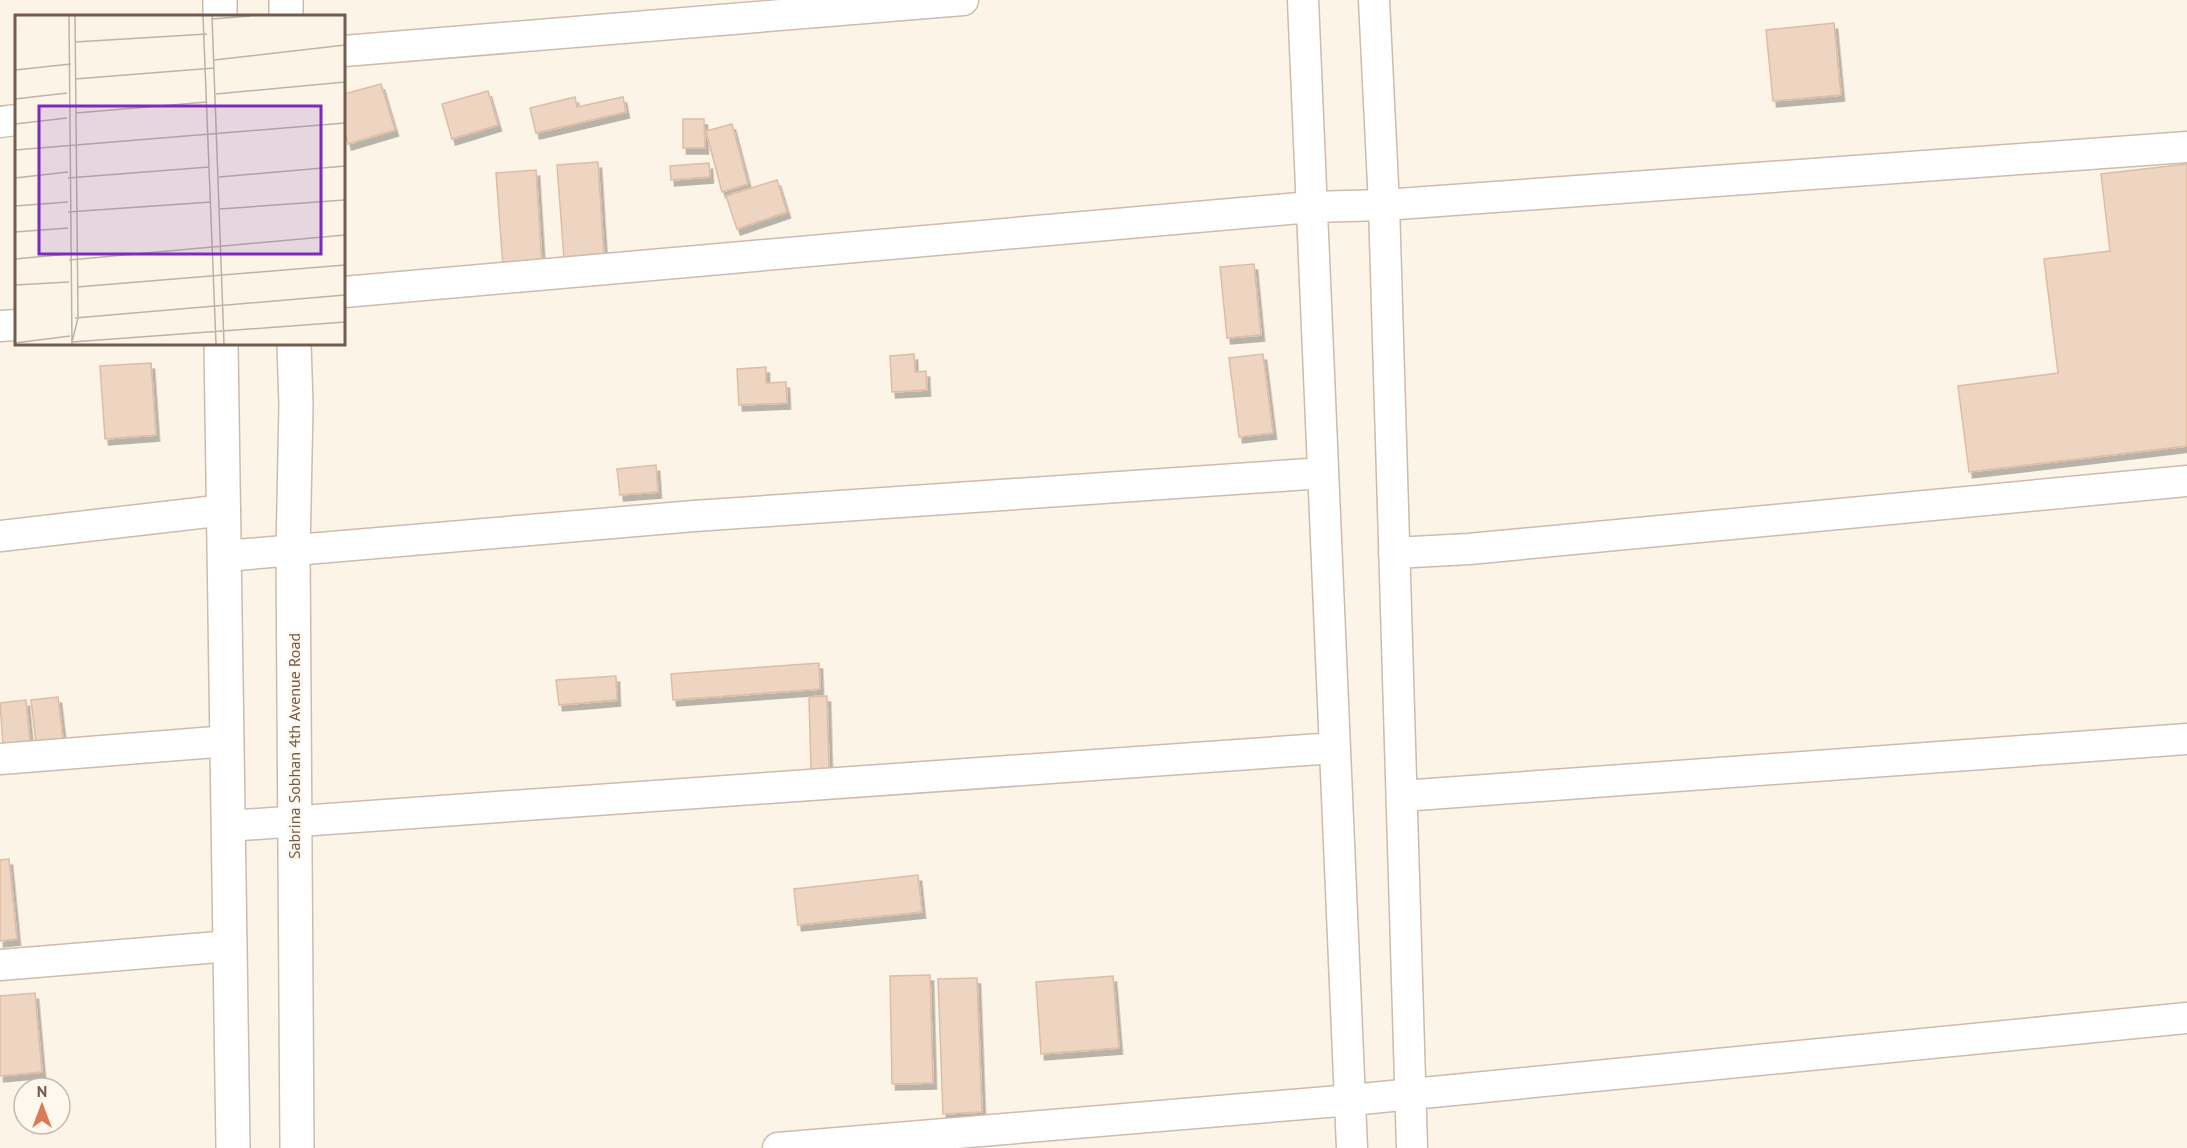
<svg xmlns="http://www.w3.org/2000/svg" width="2187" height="1148" viewBox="0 0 2187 1148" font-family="'PT Sans',sans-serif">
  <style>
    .building { fill: #eed5c1; stroke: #dfbca3; stroke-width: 1.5; filter: url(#shadow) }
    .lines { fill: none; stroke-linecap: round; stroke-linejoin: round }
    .minor-casing { stroke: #ccbcae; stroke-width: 33 }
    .tertiary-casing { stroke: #ccbcae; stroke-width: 36 }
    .minor { stroke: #fff; stroke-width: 30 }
    .tertiary { stroke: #fff; stroke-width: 33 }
    .labels { text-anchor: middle; stroke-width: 4.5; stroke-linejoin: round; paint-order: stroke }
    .street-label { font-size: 16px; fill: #725c4d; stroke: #fef8ed }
    .inset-road { fill: none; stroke: #c0b2a4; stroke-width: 1.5 }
    .view { fill: #7b2cbf; fill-opacity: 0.15; stroke: #7b2cbf; stroke-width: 3 }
    .inset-edge { fill: none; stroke: #725c4d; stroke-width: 3 }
  </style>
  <defs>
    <filter id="shadow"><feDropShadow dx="3.5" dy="6" stdDeviation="0" flood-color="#0004"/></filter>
  </defs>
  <rect width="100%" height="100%" fill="#fbf4e7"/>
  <path class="building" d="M1834,23l7,72 -68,6 -7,-71z
    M381,84l14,46 -47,14 -4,-15v-35z
    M488,91l10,34 -46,14 -10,-35z
    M575,97l2,10 46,-10 3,15 -90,21 -6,-25z
    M683,119h21l1,29h-22z
    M732,124l16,60 -26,8 -16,-61z
    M598,162l6,94 -40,3 -7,-94z
    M709,163l1,14 -39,3 -1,-14z
    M2187,164v282l-218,26 -11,-86 100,-13 -14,-114 66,-8 -9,-77z
    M536,170l6,94 -39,3 -7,-94z
    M777,180l10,32 -50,17 -11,-33z
    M1254,264l7,71 -34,3 -7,-71z
    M914,354l1,18 11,-1 1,19 -35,2 -2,-36z
    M1263,354l10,79 -34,4 -10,-79z
    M151,363l5,72 -51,4 -5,-73z
    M766,367v16l20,-1 1,21 -48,2 -2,-36z
    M656,465l2,27 -38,3 -3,-26z
    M819,663l1,26 -147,11 -2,-26z
    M616,676l1,24 -58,5 -3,-25z
    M827,696l2,73 -18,1 -2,-73z
    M58,697l5,42 -27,3 -5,-42z
    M26,700l4,42 -27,3 -3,-42z
    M9,859l8,80 -17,2v-81z
    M918,875l4,37 -124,13 -4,-36z
    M930,975l3,108 -41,1 -2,-108z
    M1113,976l6,72 -78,6 -5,-72z
    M977,978l5,134 -39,2 -5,-135z
    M35,993l7,79 -42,4v-80z"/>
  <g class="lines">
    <defs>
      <path id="minor" d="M1303,0l49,1148
        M1374,0l10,205 28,943
        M344,51l619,-51
        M0,122l16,-2
        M344,292l967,-85 73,-2 803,-58
        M0,326l16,-1
        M0,536l225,-26
        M1394,553l75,-4 718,-68
        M225,556l469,-40 629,-43
        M0,759l228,-18
        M1402,796l785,-57
        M228,826l1107,-78
        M0,965l230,-19
        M778,1148l573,-48 836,-82"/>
      <path id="tertiary" d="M220,16v-16
        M286,16v-16
        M221,344l12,804
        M294,344l2,61 -3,147 4,596"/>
    </defs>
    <use href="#minor" class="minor-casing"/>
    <use href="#tertiary" class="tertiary-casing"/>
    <use href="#minor" class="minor"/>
    <use href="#tertiary" class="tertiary"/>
  </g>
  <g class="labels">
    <g class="street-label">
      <text transform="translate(294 746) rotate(-90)" y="6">Sabrina Sobhan 4th Avenue Road</text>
    </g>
  </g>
  <g transform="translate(15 15)">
    <rect width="330" height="330" fill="#fbf4e7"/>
    <path class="inset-road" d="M54,1l3,328M188,1l13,328M197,1l12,328M197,4l38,-3M60,27l132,-8M199,45l131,-15M0,55l56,-6M60,64l139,-11M201,79l129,-12M0,84l52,-6M61,98l131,-11M0,109l52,-6M0,135l330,-27M204,162l126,-11M0,163l53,-6M53,163l141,-11M0,191l53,-4M205,194l125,-9M53,197l143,-10M0,217l53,-4M0,244l54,-5M54,245l276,-25M0,270l54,-3M62,272l268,-22M60,303l270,-23M57,327l6,-24 -3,-302M57,327l273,-20M0,328l55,-7"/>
    <path class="view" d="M24,91h282v148h-282z"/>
    <rect width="330" height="330" class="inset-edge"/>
  </g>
  <g transform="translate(42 1106)"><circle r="28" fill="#fef8ed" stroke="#c6baad" stroke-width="1.5"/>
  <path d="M0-4.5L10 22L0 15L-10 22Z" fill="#db7a56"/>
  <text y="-9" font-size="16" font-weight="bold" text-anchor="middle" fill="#725c4d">N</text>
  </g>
</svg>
